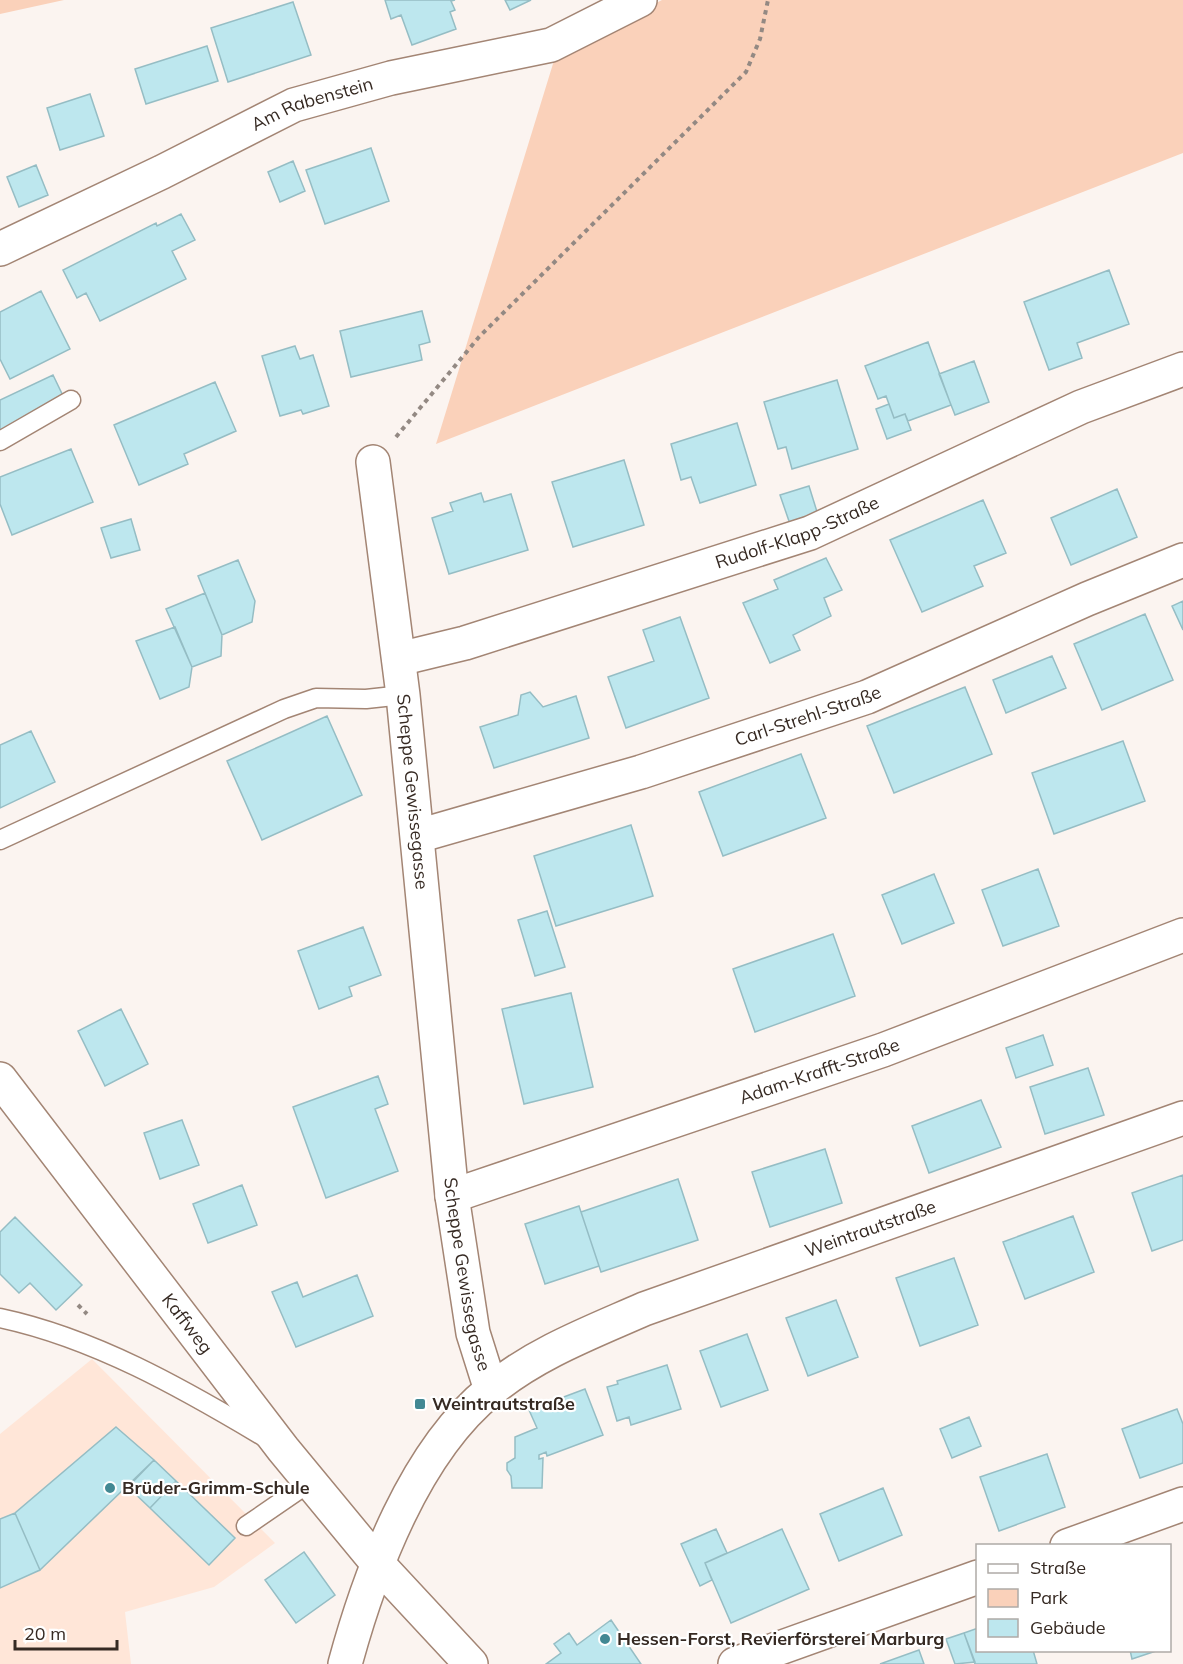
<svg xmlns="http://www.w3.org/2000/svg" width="1183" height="1664" viewBox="0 0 1183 1664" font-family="Mulish,sans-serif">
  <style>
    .built { fill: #ffe6d8 }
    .green { fill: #fad1ba }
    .building { fill: #bde7ee; stroke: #95bdc4; stroke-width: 1.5 }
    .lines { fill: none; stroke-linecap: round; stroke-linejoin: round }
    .service-casing { stroke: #a38574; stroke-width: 21 }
    .minor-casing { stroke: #a38574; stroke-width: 36 }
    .secondary-casing { stroke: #a38574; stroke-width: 36 }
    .path { stroke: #938983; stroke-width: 4; stroke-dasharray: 4.5 4.5; stroke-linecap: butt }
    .service { stroke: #fff; stroke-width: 18 }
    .minor { stroke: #fff; stroke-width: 33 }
    .secondary { stroke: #fff; stroke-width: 33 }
    .poi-dot { fill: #428893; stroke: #fff; stroke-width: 2 }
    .labels { text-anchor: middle; stroke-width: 4.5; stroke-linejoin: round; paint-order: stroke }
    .street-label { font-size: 18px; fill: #362a23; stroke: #fff }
    .poi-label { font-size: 18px; font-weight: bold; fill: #362a23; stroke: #fff; text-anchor: start }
  </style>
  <rect width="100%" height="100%" fill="#fbf4f0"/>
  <path class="built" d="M92,1359l183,184 -61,44 -89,25 6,52h-131v-230z"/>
  <path class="green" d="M0,0h64l-64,14z
    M662,0h521v153l-747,291 120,-390z"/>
  <path class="building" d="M385,0h70l-4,1 4,9 -5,2 6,17 -44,16 -11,-30 -10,4z
    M505,0h26l-21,10z
    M293,2l18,53 -83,27 -17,-54z
    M207,46l11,35 -72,23 -11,-35z
    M90,94l14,42 -44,14 -13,-42z
    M371,148l18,53 -64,23 -19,-54z
    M293,161l12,30 -25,11 -12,-30z
    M36,165l12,30 -29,12 -12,-30z
    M181,214l14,26 -23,11 14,28 -86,42 -14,-28 -9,5 -14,-28 93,-47 1,3z
    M1109,270l20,54 -52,19 5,15 -33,12 -25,-68z
    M41,291l29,58 -60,30 -10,-20v-47z
    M422,311l8,31 -11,3 3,15 -71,17 -11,-46z
    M928,342l23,63 -43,16 -3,-7 -11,4 -8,-22 -8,3 -13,-33z
    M295,346l5,13 13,-4 16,51 -26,8 -2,-4 -21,6 -18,-60z
    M974,361l15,41 -34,13 -16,-41z
    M53,375l12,25 -65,32v-32z
    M837,380l21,69 -66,20 -6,-22 -8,2 -14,-47z
    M215,382l21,49 -52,23 4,10 -49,21 -25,-60z
    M889,404l5,14 11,-4 6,16 -24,9 -11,-30z
    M737,423l19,62 -56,18 -9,-26 -10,3 -10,-36z
    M71,449l22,53 -81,33 -12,-31v-27z
    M624,460l20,65 -71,22 -21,-65z
    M809,486l9,29 -28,9 -10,-29z
    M1117,489l20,48 -66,28 -20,-47z
    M481,493l3,9 27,-8 17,56 -79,24 -17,-56 21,-7 -3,-8z
    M983,500l23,53 -32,13 9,20 -61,26 -32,-72z
    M131,519l9,31 -29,8 -10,-30z
    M826,558l16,32 -18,8 7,18 -38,19 7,15 -30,13 -27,-60 35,-14 -4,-9z
    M238,560l17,41 -3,21 -30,13 -24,-59z
    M205,593l17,42 -1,21 -29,11 -26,-58z
    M1183,601v29l-11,-24z
    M1145,614l28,66 -71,30 -28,-66z
    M680,617l29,81 -83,30 -18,-51 46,-16 -11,-31z
    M175,627l17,40 -3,20 -29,12 -24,-58z
    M1052,656l14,32 -60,25 -13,-33z
    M965,687l27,67 -98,39 -27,-67z
    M530,692l13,15 33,-11 13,42 -95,30 -14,-41 38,-12 3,-20z
    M327,716l35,79 -100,45 -35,-79z
    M31,731l24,51 -55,26v-63z
    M1123,741l22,60 -91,33 -22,-61z
    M801,754l25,64 -103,38 -24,-64z
    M631,825l22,71 -97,30 -22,-70z
    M1038,869l21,57 -56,20 -21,-56z
    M934,874l20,49 -52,21 -20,-49z
    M547,911l18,56 -30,9 -17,-56z
    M363,927l18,48 -32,12 3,9 -33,13 -21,-58z
    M833,934l22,62 -100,36 -22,-63z
    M571,993l22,94 -69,17 -22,-95z
    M121,1009l27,55 -43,22 -27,-55z
    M1043,1035l10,30 -37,13 -10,-30z
    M1088,1068l16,47 -59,19 -15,-47z
    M378,1076l10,28 -13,5 23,62 -72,27 -33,-91z
    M981,1100l20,47 -72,26 -17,-47z
    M182,1120l17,45 -39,14 -16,-46z
    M825,1149l17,54 -72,24 -18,-55z
    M1183,1175v65l-31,11 -20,-58z
    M678,1179l20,61 -97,32 -20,-60z
    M242,1185l15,40 -49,18 -15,-39z
    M579,1206l20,60 -54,18 -20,-60z
    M1073,1216l21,56 -69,27 -22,-57z
    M15,1217l67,68 -26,25 -26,-27 -11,10 -19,-19v-42z
    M954,1258l24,67 -58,21 -24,-68z
    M357,1275l16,41 -77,31 -24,-55 25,-10 6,15z
    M836,1300l22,57 -50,19 -22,-58z
    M747,1334l21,56 -47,17 -21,-56z
    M667,1365l14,44 -50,16 -2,-8 -12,4 -10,-34 11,-3 -1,-3z
    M585,1389l18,46 -56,21 -1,-4 -7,3v4l4,-1 -1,30h-30l-1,-12 -4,-6v-7l8,-5v-21l22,-9 -8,-18z
    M1177,1409l6,15v39l-43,15 -18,-49z
    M969,1417l12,29 -29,12 -12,-29z
    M116,1427l38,33 -114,110 -25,-57z
    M1047,1454l18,53 -66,24 -19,-54z
    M154,1460l22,21 -26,27 -22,-21z
    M176,1481l59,57 -26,27 -59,-57z
    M883,1488l19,47 -63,26 -19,-47z
    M15,1513l25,57 -40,18v-69z
    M716,1529l11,24 -22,10 7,17 -12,6 -19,-42z
    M782,1529l27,60 -78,34 -26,-60z
    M304,1552l31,43 -39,28 -31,-43z
    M611,1620l30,44h-95l15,-11 -7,-9 15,-11 8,12z
    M978,1628v22h55l4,14h-62l-11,-31z
    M964,1633l11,29 -20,2 -9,-25z
    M919,1650l5,14h-44z
    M1130,1650h29l-27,9z"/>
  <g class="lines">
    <defs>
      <path id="service" d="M0,441l71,-41
        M0,840l284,-131 32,-11 50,1 37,-4
        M0,1318c94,20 182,70 264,119
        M246,1526l64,-44"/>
      <g id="minor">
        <path id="s1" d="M0,249l162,-77 132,-67 97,-27 160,-33 89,-45"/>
        <path id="s2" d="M373,462l30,233 49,501 21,137 18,57"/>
        <path id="s3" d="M399,659l66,-16 345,-110 271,-126 102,-38"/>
        <path id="s4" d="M418,836l223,-64 226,-75 220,-98 96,-39"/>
        <path id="s5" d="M0,1079l283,370 95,115 93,100"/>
        <path id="s6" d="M452,1196l431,-146 300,-115"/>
        <path d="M1067,1546l116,-42"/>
        <path d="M735,1664l243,-87"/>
      </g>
      <g id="secondary">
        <path id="s7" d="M345,1664c25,-92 70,-213 146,-274 45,-37 101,-58 153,-81l539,-191"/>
      </g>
    </defs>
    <use href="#service" class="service-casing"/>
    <use href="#minor" class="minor-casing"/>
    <use href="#secondary" class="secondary-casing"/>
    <path class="path" d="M396,437l83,-100 267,-265 14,-33 8,-39
      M78,1305l9,9"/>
    <use href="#service" class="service"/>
    <use href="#minor" class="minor"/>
    <use href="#secondary" class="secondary"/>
  </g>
  <g class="poi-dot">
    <rect x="414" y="1398" width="12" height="12" rx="3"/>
    <circle cx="110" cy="1488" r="6"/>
    <circle cx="605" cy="1639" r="6"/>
  </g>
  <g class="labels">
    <g class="street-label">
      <text dy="6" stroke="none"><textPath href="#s1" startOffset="345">Am Rabenstein</textPath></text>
      <text dy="6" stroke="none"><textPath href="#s3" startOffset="418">Rudolf-Klapp-Straße</textPath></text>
      <text dy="6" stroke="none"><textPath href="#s4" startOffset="408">Carl-Strehl-Straße</textPath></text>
      <text dy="6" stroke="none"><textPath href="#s2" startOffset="332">Scheppe Gewissegasse</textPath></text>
      <text dy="6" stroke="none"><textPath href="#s6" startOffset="388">Adam-Krafft-Straße</textPath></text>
      <text dy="6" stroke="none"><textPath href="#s7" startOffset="729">Weintrautstraße</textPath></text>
      <text dy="6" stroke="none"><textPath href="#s2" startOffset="818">Scheppe Gewissegasse</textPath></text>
      <text dy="6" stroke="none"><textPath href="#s5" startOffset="308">Kaffweg</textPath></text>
    </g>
    <g class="poi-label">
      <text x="432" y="1410">Weintrautstraße</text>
      <text x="122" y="1494">Brüder-Grimm-Schule</text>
      <text x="617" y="1645">Hessen-Forst, Revierförsterei Marburg</text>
    </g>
  </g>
  <rect x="976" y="1544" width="195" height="108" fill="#ffffff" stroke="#afaaa7" stroke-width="1.5"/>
  <rect x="988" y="1564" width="30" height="9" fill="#ffffff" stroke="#afaaa7" stroke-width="1.5"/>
  <text x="1030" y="1574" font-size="18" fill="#362a23">Straße</text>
  <rect x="988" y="1589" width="30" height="18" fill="#fad1ba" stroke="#afaaa7" stroke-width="1.5"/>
  <text x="1030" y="1604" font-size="18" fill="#362a23">Park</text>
  <rect x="988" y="1619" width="30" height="18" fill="#bde7ee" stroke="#afaaa7" stroke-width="1.5"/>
  <text x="1030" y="1634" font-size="18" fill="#362a23">Gebäude</text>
  <path d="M15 1640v9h102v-9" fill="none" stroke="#362a23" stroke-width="3"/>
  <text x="24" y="1640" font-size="18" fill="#362a23" stroke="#ffffff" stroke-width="4.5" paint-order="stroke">20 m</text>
</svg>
